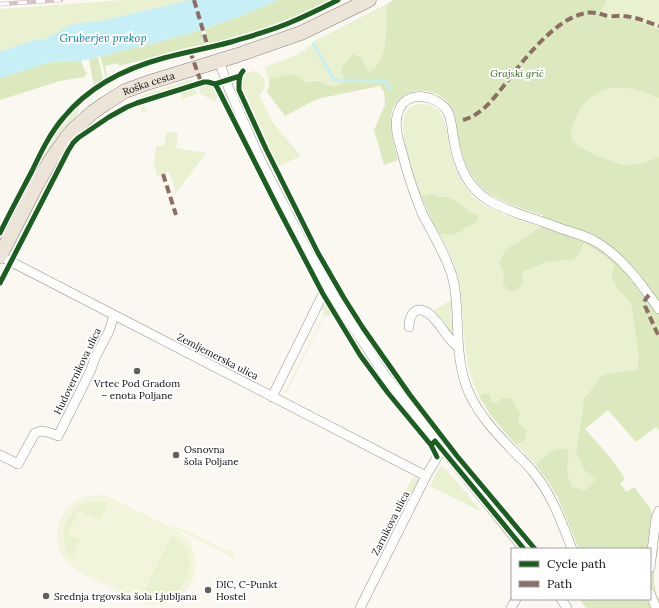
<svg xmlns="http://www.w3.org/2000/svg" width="659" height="608" viewBox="0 0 659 608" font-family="Lora,serif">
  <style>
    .green { fill: #eaf1d1 }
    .forest { fill: #dce9bf }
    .pitch { fill: #f2f5db; fill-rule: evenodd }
    .water { fill: #c7eff6 }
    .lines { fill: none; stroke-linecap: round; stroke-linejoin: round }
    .stream { stroke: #c7eff6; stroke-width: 3 }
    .minor-casing { stroke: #959391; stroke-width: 10 }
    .primary-casing { stroke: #82817e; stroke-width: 15 }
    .minor { stroke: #fefefd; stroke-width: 9 }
    .primary { stroke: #ede4d8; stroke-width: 14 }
    .rail-casing { stroke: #d8c4c8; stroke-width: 4.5 }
    .rail { stroke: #fff; stroke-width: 3; stroke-dasharray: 9; stroke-linecap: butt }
    .quiet { stroke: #8d6e63; stroke-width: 4; stroke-dasharray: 8 4; stroke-linecap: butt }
    .cycleway-casing { stroke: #fff; stroke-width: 8 }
    .cycleway { stroke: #1b5e20; stroke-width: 5 }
    .poi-dot { fill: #61605e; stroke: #fff; stroke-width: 1.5 }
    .labels { text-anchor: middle; stroke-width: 4; stroke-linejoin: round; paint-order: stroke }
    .park-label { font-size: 10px; font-style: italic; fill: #3a681c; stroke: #fff }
    .street-label { font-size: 10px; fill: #0e0e0e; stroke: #fff }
    .poi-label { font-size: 10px; fill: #0e0e0e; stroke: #fff; text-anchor: start }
    .water-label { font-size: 11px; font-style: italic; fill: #1280a4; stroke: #fff }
  </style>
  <rect width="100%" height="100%" fill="#fbf8f2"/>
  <path class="green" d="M123,0h67l-94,22h-8l-45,18h-7l-36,11v-42z
    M607,0h52v29l-28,-10 -13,-2 -7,3 -8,-4 -1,-6z
    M387,4c-1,19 2,59 -18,68l-4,-5 -2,-8 -23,25 -5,2 -19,-6 -12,2 -15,-8 -20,5 -5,-12 36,-13 -1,-2 7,-2 -1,-3 10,-3 -1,-3z
    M254,71c12,4 15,15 5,24l14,28 28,33 -24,11 -12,-24 -24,-54c-2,-10 3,-17 13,-18z
    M192,79l1,3 -55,17 5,-4z
    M205,84c8,0 10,5 13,11l-3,6 -15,-7 -3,-8z
    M195,87l2,7 -15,5 -1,-6 -37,12 2,7h-4l-1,-5 1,-3z
    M625,88l15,3 19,7v59c-9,3 -20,8 -30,8 -11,0 -54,-16 -58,-27 -1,-4 1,-10 2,-15 4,-15 18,-31 33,-34 6,-1 13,-1 19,-1z
    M417,104c32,-1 28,27 34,49 4,14 9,29 19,40 18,20 48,26 71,34l-36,23 -6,13 5,11 18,10 1,-12 24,-10 26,-2 6,-6 5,-11 26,17 6,5v22l15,16 8,54 -2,13 -53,29 -8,54 8,17 13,9 -12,11 -14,-4 -4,-15 2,-14h-25l-8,8 -20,-20 6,-3 3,-13 -7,-6 -21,-20 -6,-2 -1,-7 -6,-1 -5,3c-19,-37 -13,-76 -20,-115 -3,-17 -11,-32 -20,-47l14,1 8,-3 5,-5 9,-3 -5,-12 -10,-9 -11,-6h-9l-9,-4 -10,3c-7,-19 -26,-68 -14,-86 2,-3 6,-4 10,-6z
    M79,106v4l-1,4 -18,19 -21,32 -1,-3c11,-20 22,-42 41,-56z
    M166,132l12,1 -2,15 30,5 -30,40 -7,-21 -12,4 -3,-10 2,-20h8z
    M40,193l3,1 -29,59v-8z
    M451,300l2,35 -20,-24z
    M324,303l9,13h-9l-38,77 -1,-1 39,-78 -4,-9z
    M441,466l4,2 37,44 -52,-26 9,-18z
    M413,477l5,2v3l-9,20 -4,1 -5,-2z
    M97,501l11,2 -9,18 -20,-10 -11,23 13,6 -9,19c-19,-24 -6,-55 25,-58z
    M393,516l5,3 1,2 -12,25h-4l-4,-2z
    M172,534c6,5 12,9 15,16 7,16 1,37 -16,46 -9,4 -20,3 -30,0z"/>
  <path class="forest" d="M278,0h54c-40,20 -79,33 -123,44l-4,-15 30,-11z
    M394,0h213l-5,10 1,6 8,4 7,-3 13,2 28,10v69c-7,-2 -13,-6 -20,-7 -28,-8 -49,-1 -62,24 -3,6 -8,17 -5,24 4,10 46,26 57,26 10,0 21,-5 30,-8v274l-3,-4 -20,15 -28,-32 -23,19 26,29 14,21 -5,4 6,9 8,-5 16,21 3,7 6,1 -1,36 -4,14v16l3,15 2,2v9h-73l-7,-9h71v-50h-71l-22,-53 -7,-12 -14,-19c10,-10 15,-18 31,-16l2,8 -2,14 4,15 14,4 11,-11 -12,-9 -8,-17 8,-54 19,-24 34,-5 2,-13 -8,-54 -15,-16 -5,-12 4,-10c-9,-9 -20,-15 -31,-22l-5,11 -6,6 -26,2 -24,10 -1,12 -6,7 -8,-1 -5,-6 1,-10 -5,-11 6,-13 36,-23 2,-12c-20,-6 -51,-15 -65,-31 -11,-13 -16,-28 -19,-44 -2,-10 -3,-27 -9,-35 -14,-21 -52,-19 -58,7 -4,14 3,34 6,48l-14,5 -10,-35 11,-25 -1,-13 -4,-6 -63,13 -32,17 -18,-24 2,-6v-7l20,-5 12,3 4,5c4,0 8,-2 12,-1 12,2 17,10 27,-1l-3,-12 12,-14 10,5 2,8 4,5c20,-9 17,-50 18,-68z
    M201,30l4,15 -19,3v1l-67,17 -1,-3 -13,3 2,10 -1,1 -6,-21 65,-16z
    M98,57l5,22 -9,7 -5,-26 1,-1z
    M81,61l3,8 3,5 -3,3 -24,4 -60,19v-22l51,-16z
    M431,193l9,4h9l11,6 10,9 7,2 1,5 -3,5 -9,3 -5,5 -8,3 -14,-1 -5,-9 -13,-29z
    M484,393l6,1 1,7 6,2 5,-5h9l9,15 -2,10 8,6c1,10 -2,12 -10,16l-25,-29 -12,-20z"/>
  <path class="pitch" d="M93,495l13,1 6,2c13,7 26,13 39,19 13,7 30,13 38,25 16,24 3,54 -24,62 -9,3 -18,0 -27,-3l-62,-31c-2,-2 -5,-4 -7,-6 -17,-15 -15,-44 1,-59 7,-5 15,-8 23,-10zM97,501l11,2 -9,18 -20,-10 -11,22 13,7 -9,19c-20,-24 -5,-55 25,-58zM172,534c6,5 12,9 15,16 7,16 1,38 -15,45 -10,5 -21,4 -31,1z
    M173,524l53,26 1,-1 9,5 -3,5 -8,-5v-1l-53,-26z"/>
  <path class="water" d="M190,0h88l-43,18 -34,12 -36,10 -84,21 -30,1 -51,16v-27l36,-11h7l29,-16 16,-2h8z"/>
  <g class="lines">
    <path class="stream" d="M313,43l21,37 50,1 7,8"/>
    <defs>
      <path id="minor" d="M219,61l10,28 32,72 49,95 32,54 42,64 25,33 115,142
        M0,256l426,220
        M409,327c0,-6 1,-11 5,-15 13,-10 29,19 36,27 3,4 6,6 9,9
        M272,397l55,-111
        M0,455l18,9 17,-31c8,-4 15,0 23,3l32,-64 5,-14 14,-27 5,-16
        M572,549c-10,-26 -20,-54 -38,-76 -5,-7 -12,-13 -18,-19 -17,-18 -34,-35 -45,-57 -13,-25 -13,-56 -14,-84 -1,-16 -2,-32 -8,-46 -7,-19 -18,-36 -27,-54 -8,-20 -15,-40 -20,-61 -4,-13 -9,-29 -3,-42 8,-21 39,-15 49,2 4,9 4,19 6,29 2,13 6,25 12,36 12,22 34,30 56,38 13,4 27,9 40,14 13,4 25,7 36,14 26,16 43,41 61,66
        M650,568l6,-50 3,-7
        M650,593l6,15
        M561,599l6,9
        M360,608l66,-132 16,-27
        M511,608l5,-9"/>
      <g id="primary">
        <path id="s1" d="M0,256l36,-70 14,-25 17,-24 8,-9 18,-16 13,-9 19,-12 22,-8 91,-28 63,-22 68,-33"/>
      </g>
    </defs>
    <use href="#minor" class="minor-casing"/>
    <use href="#primary" class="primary-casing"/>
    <use href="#minor" class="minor"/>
    <use href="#primary" class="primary"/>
    <defs>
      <path id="rail" d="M0,4l61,-4"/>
    </defs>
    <use href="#rail" class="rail-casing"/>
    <use href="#rail" class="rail"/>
    <path class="quiet" d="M194,0l13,44
      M190,51l11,31
      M463,120c19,-5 31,-22 43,-37 16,-22 49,-63 76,-69 5,-2 12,-2 18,0 3,0 5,2 9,2 5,1 10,-1 15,0 12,1 23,6 35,10
      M163,174l13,41
      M649,295c-4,4 -5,6 -4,11l14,31"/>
    <defs>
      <path id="cycleway" d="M243,71c-5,5 -4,13 -4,19l27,59 52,104 26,45 19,30 47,67 47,61 78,93
        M215,84l3,5 59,117 46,88 37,61 28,38 43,52 6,12
        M0,233c10,-21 21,-41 32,-62 9,-19 18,-38 32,-54 25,-30 62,-49 100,-59 22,-6 45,-10 67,-16 20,-6 39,-11 58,-19 17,-7 33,-15 49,-23
        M0,283l68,-132 5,-8 5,-5 31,-21 18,-10 10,-4 67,-21h4l7,2 25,-8
        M431,445l4,-4 89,108"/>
    </defs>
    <use href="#cycleway" class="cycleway-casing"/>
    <use href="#cycleway" class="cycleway"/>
  </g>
  <g class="poi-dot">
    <circle cx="137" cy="371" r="4"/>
    <circle cx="176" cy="455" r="4"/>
    <circle cx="208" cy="590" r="4"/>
    <circle cx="46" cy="596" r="4"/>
  </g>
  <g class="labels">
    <g class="park-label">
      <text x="517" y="77">Grajski grič</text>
    </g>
    <g class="street-label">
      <text dy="4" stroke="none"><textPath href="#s1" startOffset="236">Roška cesta</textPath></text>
      <text transform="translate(218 356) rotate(27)" y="4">Zemljemerska ulica</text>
      <text transform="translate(77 371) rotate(-64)" y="4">Hudovernikova ulica</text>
      <text transform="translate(390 523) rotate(-63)" y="4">Zarnikova ulica</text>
    </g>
    <g class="poi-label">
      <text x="137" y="387" text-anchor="middle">Vrtec Pod Gradom<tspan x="137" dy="12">– enota Poljane</tspan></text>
      <text x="184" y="453">Osnovna<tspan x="184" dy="12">šola Poljane</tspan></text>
      <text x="216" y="588">DIC, C-Punkt<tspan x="216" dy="12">Hostel</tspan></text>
      <text x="54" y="600">Srednja trgovska šola Ljubljana</text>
    </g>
    <g class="water-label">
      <text x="103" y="42">Gruberjev prekop</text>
    </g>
  </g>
  <rect x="511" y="548" width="140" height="52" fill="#ffffff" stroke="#9f9f9f"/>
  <rect x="519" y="561" width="20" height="6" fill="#1b5e20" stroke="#9f9f9f"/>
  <text x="547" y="568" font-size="12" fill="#0e0e0e">Cycle path</text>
  <rect x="519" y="581" width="20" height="6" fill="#8d6e63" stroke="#9f9f9f"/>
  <text x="547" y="588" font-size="12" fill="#0e0e0e">Path</text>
</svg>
